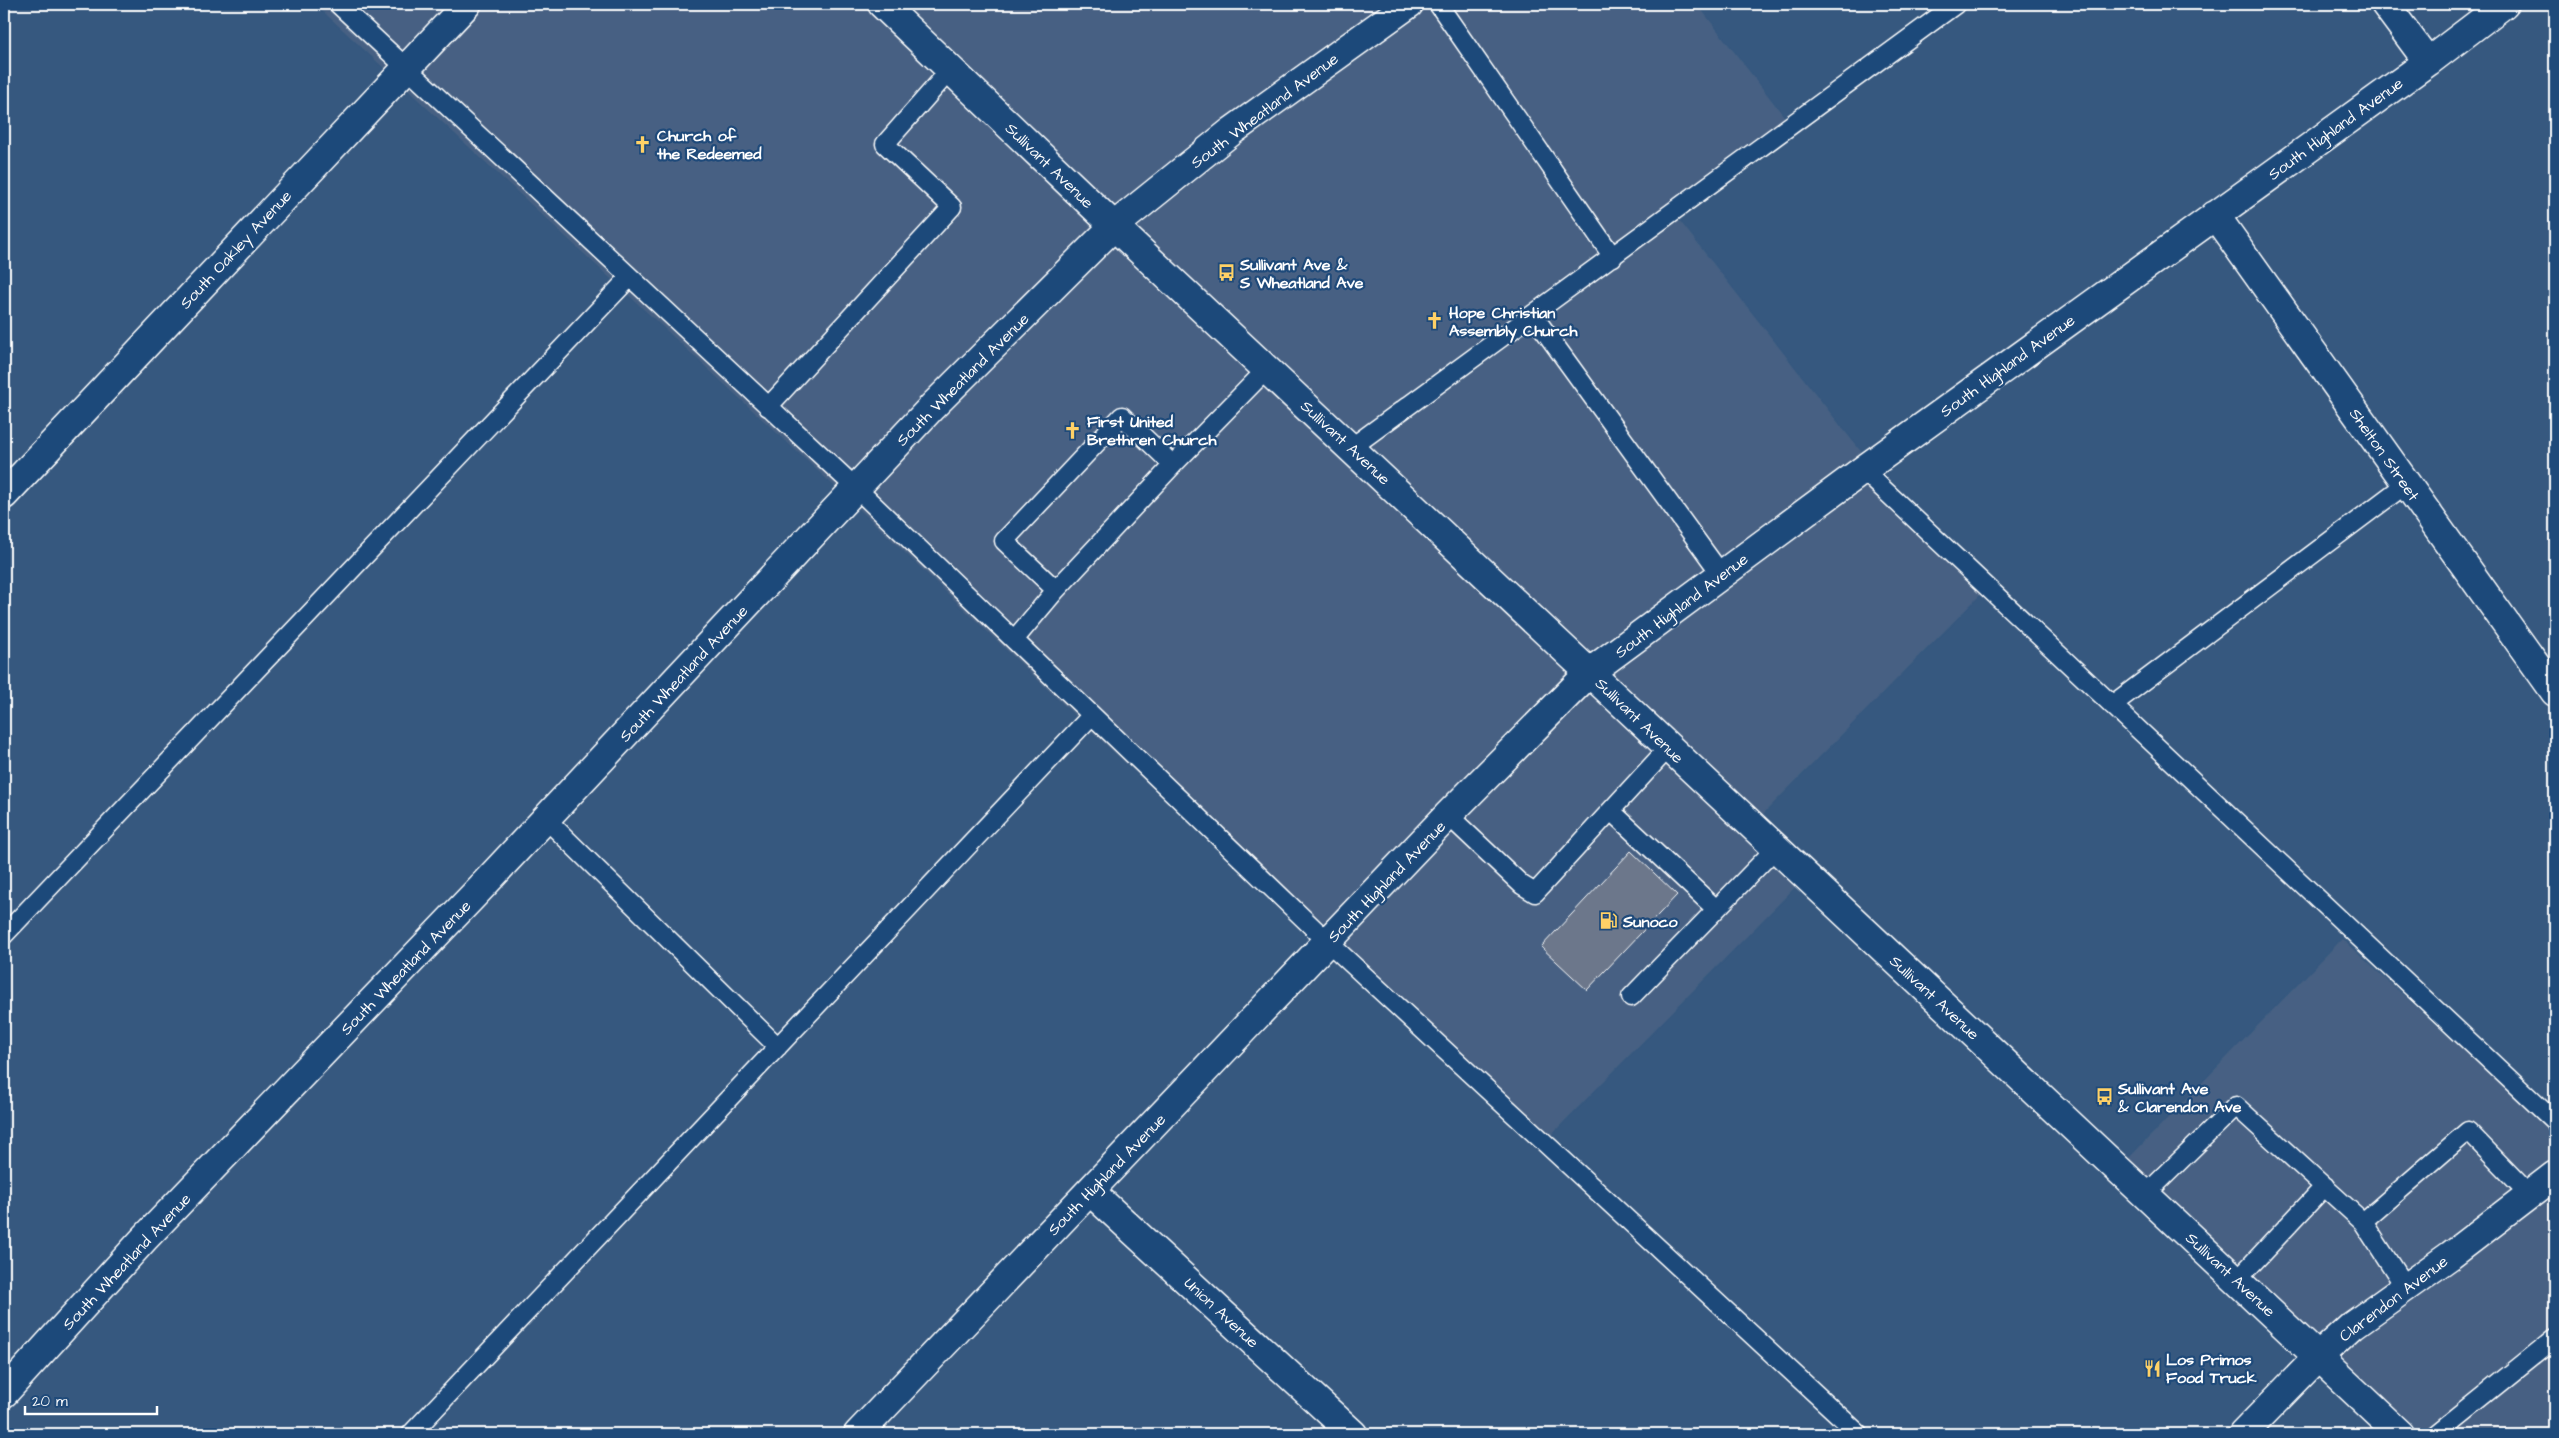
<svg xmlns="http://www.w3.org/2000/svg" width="2559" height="1438" viewBox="0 0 2559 1438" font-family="'Architects Daughter',sans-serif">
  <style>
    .built { fill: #466183 }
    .building { fill: #6c778b; stroke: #fff }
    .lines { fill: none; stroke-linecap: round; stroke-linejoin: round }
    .service-casing { stroke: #fff; stroke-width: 21 }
    .minor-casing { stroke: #fff; stroke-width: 31 }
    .secondary-casing { stroke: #fff; stroke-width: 31 }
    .service { stroke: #1f4a7a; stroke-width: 18 }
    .minor { stroke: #1f4a7a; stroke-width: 28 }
    .secondary { stroke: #1f4a7a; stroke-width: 28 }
    .labels { text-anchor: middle; stroke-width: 4.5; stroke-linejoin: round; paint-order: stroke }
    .street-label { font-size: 16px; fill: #fff; stroke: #1f4a7a }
    .poi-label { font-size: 16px; font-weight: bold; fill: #fff; stroke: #1f4a7a; text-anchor: start }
  </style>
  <rect width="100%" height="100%" fill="#36587f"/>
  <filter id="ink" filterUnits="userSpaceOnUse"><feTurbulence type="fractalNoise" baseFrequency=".02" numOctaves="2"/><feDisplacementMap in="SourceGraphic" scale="10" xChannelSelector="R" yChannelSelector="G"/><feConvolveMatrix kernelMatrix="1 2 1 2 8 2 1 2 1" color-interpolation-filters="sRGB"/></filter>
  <g filter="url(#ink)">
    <path class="built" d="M315,4h1382l100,129 -118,87 179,228 133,136 -234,236 56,49 -274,278 -450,-418 -216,-207z
      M2342,939l213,195v300h-148l-281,-273z"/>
    <path class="building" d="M1631,851l46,44 -90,95 -46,-43z"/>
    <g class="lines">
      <defs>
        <path id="service" d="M338,4l518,484 472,454 531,492
          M1438,4l175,253
          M1533,315l188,259
          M768,407l184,-200 -67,-63 66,-75
          M1352,447l604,-443
          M1863,470l692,652
          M1056,590l117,-125
          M1014,640l42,-50 -52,-49 118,-125 51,49 95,-97
          M2112,705l294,-221
          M1611,811l105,98
          M1448,815l74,70 13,8 134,-146
          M546,819l232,228
          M4,935l626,-658
          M1631,997l145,-149
          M2146,1194l90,-88 127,116
          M2237,1280l88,-94
          M2405,1287l-42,-65 105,-91 62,64
          M411,1434l681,-719
          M2436,1434l119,-96"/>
        <path id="minor" d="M2385,4l43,58
          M2215,215l340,477
          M4,495l463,-491
          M1090,1191l263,243
          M4,1393l140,-154 330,-344 458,-488 182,-181 118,-95 177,-127
          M858,1434l590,-619 142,-143 273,-202 565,-408 76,-58
          M2243,1434l75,-77 35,-32 98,-70 104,-80"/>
        <path id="secondary" d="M882,4l232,222 1286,1208"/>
      </defs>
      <use href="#service" class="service-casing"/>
      <use href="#minor" class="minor-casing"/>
      <use href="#secondary" class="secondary-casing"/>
      <use href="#service" class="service"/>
      <use href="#minor" class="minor"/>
      <use href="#secondary" class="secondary"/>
    </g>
  </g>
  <defs>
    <symbol id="church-bare" viewBox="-9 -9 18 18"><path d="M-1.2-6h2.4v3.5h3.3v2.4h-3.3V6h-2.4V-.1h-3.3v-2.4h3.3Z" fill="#ffd166" stroke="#1f4a7a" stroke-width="2.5" paint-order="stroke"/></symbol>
    <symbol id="bus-bare" viewBox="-9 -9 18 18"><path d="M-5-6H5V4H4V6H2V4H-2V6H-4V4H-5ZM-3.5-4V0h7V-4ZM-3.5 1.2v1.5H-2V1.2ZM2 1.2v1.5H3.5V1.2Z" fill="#ffd166" stroke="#1f4a7a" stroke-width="2.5" paint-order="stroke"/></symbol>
    <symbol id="fuel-bare" viewBox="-9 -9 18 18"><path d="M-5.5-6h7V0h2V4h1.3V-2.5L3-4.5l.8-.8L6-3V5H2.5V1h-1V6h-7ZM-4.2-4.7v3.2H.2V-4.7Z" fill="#ffd166" stroke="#1f4a7a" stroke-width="2.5" paint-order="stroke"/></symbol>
    <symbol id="restaurant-bare" viewBox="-9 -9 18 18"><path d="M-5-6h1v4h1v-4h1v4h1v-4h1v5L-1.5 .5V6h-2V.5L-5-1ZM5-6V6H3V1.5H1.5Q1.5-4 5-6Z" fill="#ffd166" stroke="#1f4a7a" stroke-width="2.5" paint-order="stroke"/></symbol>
  </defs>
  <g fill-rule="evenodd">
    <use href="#church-bare" x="630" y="132" width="25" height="25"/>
    <use href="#bus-bare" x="1214" y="260" width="25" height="25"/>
    <use href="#church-bare" x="1422" y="308" width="25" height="25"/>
    <use href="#church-bare" x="1060" y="418" width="25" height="25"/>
    <use href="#fuel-bare" x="1596" y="908" width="25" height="25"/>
    <use href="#bus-bare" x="2092" y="1084" width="25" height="25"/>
    <use href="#restaurant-bare" x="2140" y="1356" width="25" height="25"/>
  </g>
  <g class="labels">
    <g class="street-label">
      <text transform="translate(1264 110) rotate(-37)" y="6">South Wheatland Avenue</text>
      <text transform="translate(2335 128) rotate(-36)" y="6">South Highland Avenue</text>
      <text transform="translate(1050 165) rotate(44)" y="6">Sullivant Avenue</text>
      <text transform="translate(235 249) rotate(-47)" y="6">South Oakley Avenue</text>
      <text transform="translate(2007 365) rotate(-36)" y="6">South Highland Avenue</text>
      <text transform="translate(962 379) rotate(-45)" y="6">South Wheatland Avenue</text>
      <text transform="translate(1346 442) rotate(43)" y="6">Sullivant Avenue</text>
      <text transform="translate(2385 454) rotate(55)" y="6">Shelton Street</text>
      <text transform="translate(1681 605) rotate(-37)" y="6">South Highland Avenue</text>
      <text transform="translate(683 673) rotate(-47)" y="6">South Wheatland Avenue</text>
      <text transform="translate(1640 720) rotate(44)" y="6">Sullivant Avenue</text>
      <text transform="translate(1386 881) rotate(-46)" y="6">South Highland Avenue</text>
      <text transform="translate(405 967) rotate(-46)" y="6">South Wheatland Avenue</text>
      <text transform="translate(1935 997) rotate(43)" y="6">Sullivant Avenue</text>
      <text transform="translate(1106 1174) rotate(-46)" y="6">South Highland Avenue</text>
      <text transform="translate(126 1261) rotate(-47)" y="6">South Wheatland Avenue</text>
      <text transform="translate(2231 1274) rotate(43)" y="6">Sullivant Avenue</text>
      <text transform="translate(2393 1298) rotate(-37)" y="6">Clarendon Avenue</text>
      <text transform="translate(1222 1312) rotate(43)" y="6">Union Avenue</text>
    </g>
    <g class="poi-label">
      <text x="657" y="141">Church of<tspan x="657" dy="18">the Redeemed</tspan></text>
      <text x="1240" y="270">Sullivant Ave &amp;<tspan x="1240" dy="18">S Wheatland Ave</tspan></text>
      <text x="1449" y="318">Hope Christian<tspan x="1449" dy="18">Assembly Church</tspan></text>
      <text x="1087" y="427">First United<tspan x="1087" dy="18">Brethren Church</tspan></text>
      <text x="1623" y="927">Sunoco</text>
      <text x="2118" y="1094">Sullivant Ave<tspan x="2118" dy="18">&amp; Clarendon Ave</tspan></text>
      <text x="2166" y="1365">Los Primos<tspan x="2166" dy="18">Food Truck</tspan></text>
    </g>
  </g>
  <rect width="2559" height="1438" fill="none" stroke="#1f4a7a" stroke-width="20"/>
  <rect x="10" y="10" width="2539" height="1418" fill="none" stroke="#fff" stroke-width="2" filter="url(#ink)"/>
  <path d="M25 1406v8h132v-8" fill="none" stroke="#ffffff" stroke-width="2.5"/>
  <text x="32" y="1406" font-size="15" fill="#ffffff" stroke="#1f4a7a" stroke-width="4" paint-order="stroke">20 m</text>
</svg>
